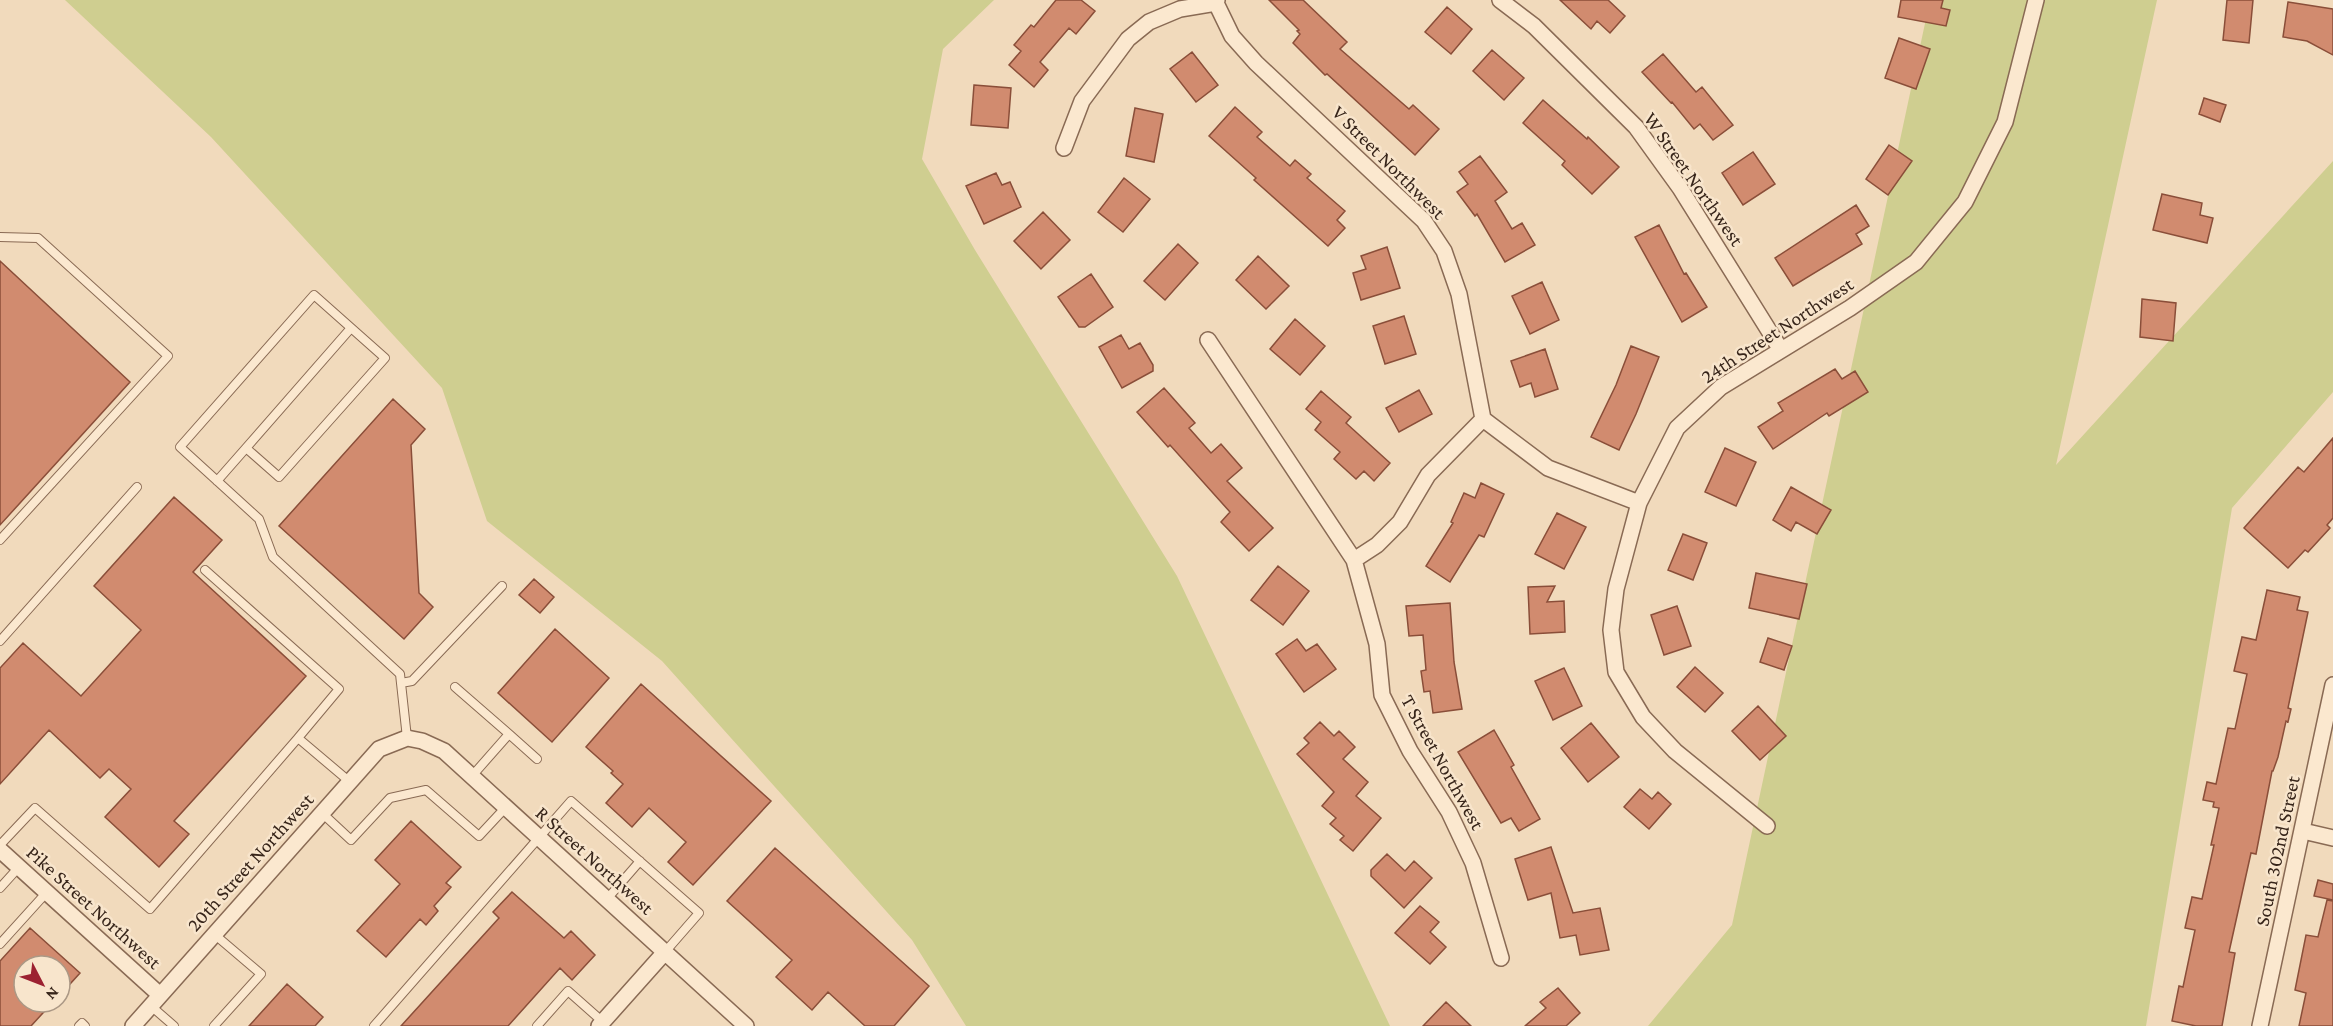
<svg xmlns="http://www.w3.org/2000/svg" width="2333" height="1026" viewBox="0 0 2333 1026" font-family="'Crimson Pro',serif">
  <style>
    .green { fill: #cfce90 }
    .building { fill: #d18b6f; stroke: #8a4e39; stroke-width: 1.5 }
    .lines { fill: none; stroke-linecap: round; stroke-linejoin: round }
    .service-casing { stroke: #896a54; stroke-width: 10 }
    .minor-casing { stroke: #896a54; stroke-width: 18 }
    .service { stroke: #fbe8cf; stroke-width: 8 }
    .minor { stroke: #fbe8cf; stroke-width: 15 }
    .labels { text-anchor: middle; stroke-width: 5; stroke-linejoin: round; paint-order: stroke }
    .street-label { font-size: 20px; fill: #37251a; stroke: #f8e5cc }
  </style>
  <rect width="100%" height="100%" fill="#f1dabc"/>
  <path class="green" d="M65,0h929l-51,49 -21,110 53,91 202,326 213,450h-424l-54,-86 -250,-279 -175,-140 -45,-133 -231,-251z
    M1930,0h227l-101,465 277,-304v231l-101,116 -86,518h-498l84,-101z"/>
  <path class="building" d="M1056,0h25l14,11 -19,23 -7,-6 -29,34 8,8 -14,17 -25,-22 12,-14 -7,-6 17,-20 3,2z
    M1269,0h34l44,42 -7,7 69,60 4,-4 26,24 -24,26 -88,-81 -2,1 -32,-32 7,-9 -3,-3 2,-1z
    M1560,0h48l17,16 -15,17 -13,-12 -6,8z
    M1901,0h42l-2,8 9,2 -4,16 -48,-9z
    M2227,0h26l-4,43 -26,-3z
    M2288,2l45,7v46l-26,-14 -24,-4z
    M1447,7l25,22 -21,25 -26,-22z
    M1899,38l31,11 -14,40 -31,-11z
    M1492,50l32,28 -20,22 -31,-29z
    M1192,52l26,33 -22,17 -26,-33z
    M1663,54l33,38 6,-5 31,38 -20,15 -13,-16 -6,5 -22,-27 -1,1 -29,-31z
    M974,85l37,3 -3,40 -37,-3z
    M2204,98l22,7 -6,17 -21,-8z
    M1543,100l44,39 1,-2 31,30 -27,27 -30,-29 3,-4 -42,-38z
    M1235,107l27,25 -5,5 33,29 5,-6 16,14 -4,4 38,33 -8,9 8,8 -17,18 -74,-66 2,-2 -47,-42z
    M1135,108l28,6 -9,48 -28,-6z
    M1889,145l23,16 -24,34 -22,-16z
    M1753,152l22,32 -32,21 -21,-32z
    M1480,156l27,36 -12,9 17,28 10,-6 13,22 -30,17 -28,-48 -2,2 -18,-24 11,-8 -9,-12z
    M996,173l6,12 8,-3 11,25 -37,17 -18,-38z
    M1124,178l26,21 -27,33 -25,-20z
    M2162,194l40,9 -2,12 13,3 -6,25 -54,-13z
    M1856,205l13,21 -13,8 6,10 -69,42 -18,-28z
    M1043,212l27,28 -29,29 -27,-28z
    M1659,225l25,49 2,-1 21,34 -25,15 -47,-85z
    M1178,244l20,19 -33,37 -21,-19z
    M1387,247l13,41 -39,12 -8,-27 13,-4 -5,-13z
    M1258,256l31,30 -23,23 -30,-29z
    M0,261l130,121 -130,143z
    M1091,274l22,33 -28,20h-6l-21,-30z
    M1542,282l17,38 -29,14 -18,-38z
    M2142,299l34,4 -3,38 -33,-4z
    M1404,316l12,38 -31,10 -12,-38z
    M1295,319l30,27 -25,29 -30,-26z
    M1121,335l8,14 11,-6 13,22v6l-31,17 -23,-41z
    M1631,346l28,11 -23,57 -17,36 -28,-13 25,-52z
    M1545,349l13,40 -23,8 -4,-14 -11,4 -9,-26z
    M1835,369l7,10 13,-8 13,21 -39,24 -2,-3 -54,36 -15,-22 25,-16 -5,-8z
    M1164,388l31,35 -6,5 22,25 10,-9 21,24 -15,13 46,47 -24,23 -28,-29 9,-10 -60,-67 -2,2 -31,-35z
    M1419,390l13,24 -33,18 -13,-24z
    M1321,391l30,26 -5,6 44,40 -16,18 -10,-10 -8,8 -22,-20 6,-7 -25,-22 6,-8 -15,-13z
    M393,399l32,30 -14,16 8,148 14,14 -29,32 -125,-113z
    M2333,438v80l-6,7 3,3 -22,24 -3,-2 -17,18 -44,-40 54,-61 6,5z
    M1725,448l31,14 -20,44 -31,-14z
    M1481,483l23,11 -20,43 -5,-2 -29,47 -24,-16 27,-43 -2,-1 13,-29 11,5z
    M1791,487l40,23 -14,24 -21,-12 -5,9 -18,-11z
    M174,497l48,43 -29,32 113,104 -132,145 15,13 -30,33 -54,-50 26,-28 -22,-20 -9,9 -51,-48 -49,54v-116l23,-25 58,53 60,-66 -47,-44z
    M1557,513l29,14 -22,42 -29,-15z
    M1683,534l24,9 -14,37 -25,-10z
    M1278,566l31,25 -26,34 -32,-25z
    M1756,573l51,11 -8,35 -50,-11z
    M534,579l20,18 -14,16 -21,-18z
    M1555,586l-8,16 17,-1 1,31 -35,2 -2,-47z
    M2267,590l33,7 -3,13 11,2 -20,96 3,1 -3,13 -2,-1 -8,36 -5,14h-1l-16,83 -5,-1 -22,99 6,1 -13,73h-26l-24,-5 7,-35 4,1 12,-57 -10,-2 7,-31 10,2 12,-54h-3l8,-37 -6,-1 1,-5 -11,-2 4,-18 9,2 12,-56 7,1 12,-55 -13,-3 8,-34 14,3z
    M1450,603l4,59 8,47 -29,4 -3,-22 -6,1 -3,-21 5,-1 -3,-35 -14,1 -3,-30z
    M1677,606l14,40 -27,9 -13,-40z
    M555,629l54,49 -57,64 -54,-49z
    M1768,638l24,8 -8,24 -24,-8z
    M1297,639l9,12 11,-7 19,25 -32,23 -28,-38z
    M1695,667l28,26 -18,19 -28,-25z
    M1564,668l18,38 -29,14 -18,-39z
    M641,684l130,117 -78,84 -25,-23 18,-20 -37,-34 -17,19 -26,-24 17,-19 -12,-11 2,-2 -27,-24z
    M1758,706l28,30 -26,24 -28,-29z
    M1320,722l14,14 5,-5 16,16 -12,12 25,23 -12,14 25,22 -28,33 -13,-11 4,-4 -14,-12 6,-6 -14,-12 12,-14 -37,-38 12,-11 -5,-5z
    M1591,723l28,34 -31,25 -27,-34z
    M1494,730l20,35 -3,2 29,52 -21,12 -8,-13 -10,5 -43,-71z
    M1640,789l12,10 6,-7 13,12 -22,25 -25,-22z
    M411,821l50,46 -15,16 5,4 -17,19 4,5 -12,14 -6,-6 -34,38 -29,-26 43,-47 -25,-24z
    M1551,847l22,66 27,-5 9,42 -29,5 -4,-20 -16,3 -9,-45 -23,7 -13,-41z
    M775,848l154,138 -35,40h-29l-37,-34 -16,18 -36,-33 16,-17 -65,-59z
    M1387,854l18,17 9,-10 18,17 -28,30 -33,-32v-6z
    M2318,880l15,4v16l-19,-4z
    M512,892l52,46 7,-7 24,24 -23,25 -12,-12 -52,58h-107l98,-108 -6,-6z
    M2327,900l6,1v125h-34l7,-33 -11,-3 11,-55 12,2z
    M1420,906l19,16 -9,10 16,15 -16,17 -35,-31z
    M30,928l50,45 -20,22v-29h-36v36h29l-22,24h-31v-65z
    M287,984l36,33 -8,9h-66z
    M1558,988l22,25 -14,13h-41l21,-18 -6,-6z
    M1446,1002l25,24h-48z"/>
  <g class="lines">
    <defs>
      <path id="service" d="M0,237l38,1 130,118 -168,184
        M246,448l105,-120
        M217,481l29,-33 33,29 106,-119 -71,-63 -134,152 79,72 14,38 127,117 7,64
        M205,570l134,119 -41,49
        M0,641l137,-154
        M401,683l11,-2 90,-95
        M455,687l54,47 -37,42
        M509,734l28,25
        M322,813l29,27 39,-42 36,-8 53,46 27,-29
        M0,845l35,-37 115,101 148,-171 52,44
        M0,888l19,-21
        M607,899l33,-38
        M0,944l47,-52
        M151,1006l23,20
        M79,1026l3,-3 3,3
        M214,1026l47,-52 -47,-40
        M374,1026l197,-225 128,112 -34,39
        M537,1026l31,-35 35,31"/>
      <path id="minor" d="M1500,0l34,26 102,101 44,61 101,162
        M1216,3l16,33 24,27 168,158 20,30 15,43 24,125 65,49 91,35
        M1064,148l18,-47 46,-62 21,-17 31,-13 36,-6 1,-3
        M1208,340l146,220 23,84 5,51 28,56 39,61 24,51 28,95
        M1354,560l23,-15 23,-23 28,-47 55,-56
        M1767,826l-92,-75 -32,-34 -27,-45 -5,-42 5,-41 23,-86 38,-75 44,-41 129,-79 66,-46 49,-60 40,-80 31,-122
        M2303,831l30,7
        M0,850l160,145
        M133,1026l246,-277 28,-11 15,3 22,10 302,275
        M599,1026l66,-74
        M2260,1026l73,-341"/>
    </defs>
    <use href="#service" class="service-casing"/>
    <use href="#minor" class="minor-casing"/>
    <use href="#service" class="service"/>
    <use href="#minor" class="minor"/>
  </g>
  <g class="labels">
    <g class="street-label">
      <text transform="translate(1389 162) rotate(45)" y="7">V Street Northwest</text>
      <text transform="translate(1694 179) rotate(55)" y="7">W Street Northwest</text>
      <text transform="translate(1777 330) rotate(-33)" y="7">24th Street Northwest</text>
      <text transform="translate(1443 762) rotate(61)" y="7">T Street Northwest</text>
      <text transform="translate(2277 851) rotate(-78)" y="7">South 302nd Street</text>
      <text transform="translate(595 860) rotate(42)" y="7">R Street Northwest</text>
      <text transform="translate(250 862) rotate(-48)" y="7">20th Street Northwest</text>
      <text transform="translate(94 907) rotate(42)" y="7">Pike Street Northwest</text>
    </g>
  </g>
  <g transform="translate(42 984) rotate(132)"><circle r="28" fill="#f8e5cc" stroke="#ab9885" stroke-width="1.5"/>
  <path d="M0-4.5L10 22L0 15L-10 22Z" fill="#9c2131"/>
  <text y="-9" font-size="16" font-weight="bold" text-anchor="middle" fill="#37251a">N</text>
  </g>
</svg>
